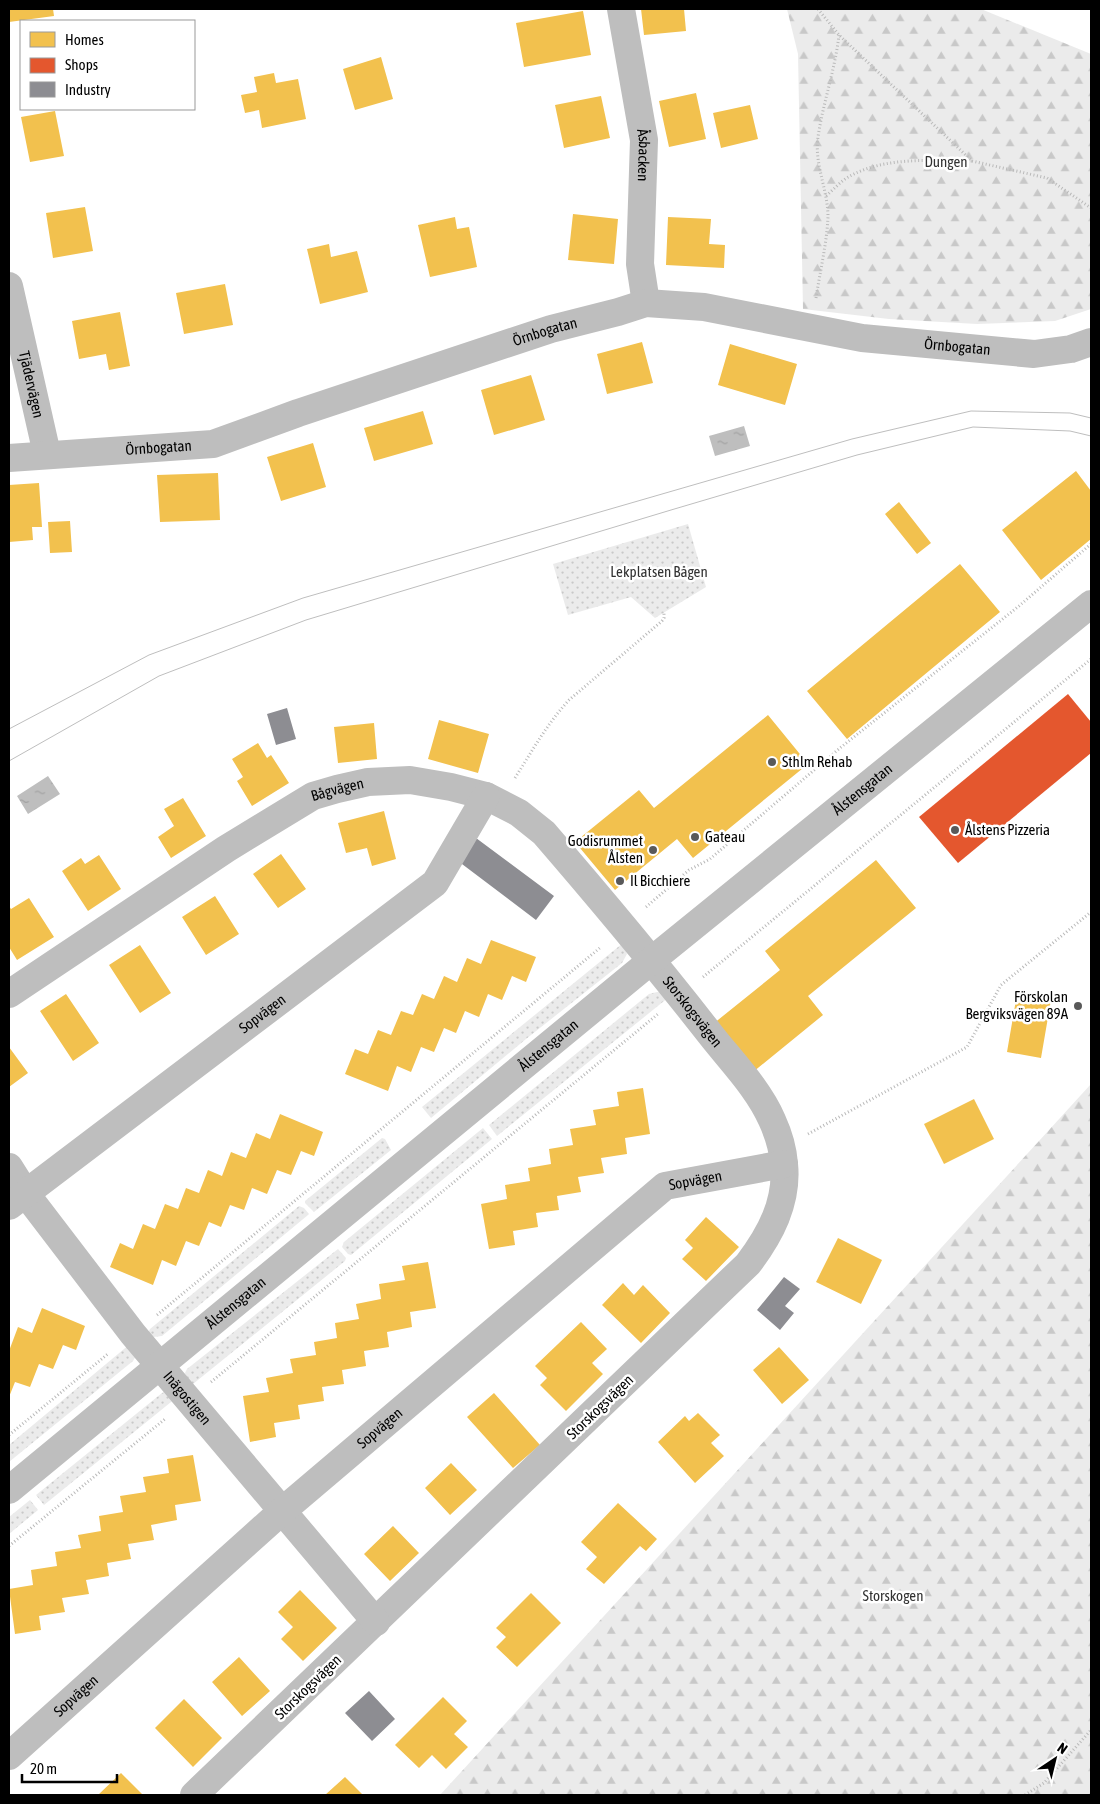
<svg xmlns="http://www.w3.org/2000/svg" width="1100" height="1804" viewBox="0 0 1100 1804" font-family="'Asap Condensed',sans-serif">
  <style>
    .grass { fill: url(#grass-dots) }
    .forest { fill: url(#forest-firs) }
    .water { fill: url(#water-ripples) }
    .homes { fill: #f2c14e }
    .shops { fill: #e4572e }
    .industry { fill: #8d8d92 }
    .lines { fill: none; stroke-linecap: round; stroke-linejoin: round }
    .path { stroke: #b9b9b9; stroke-width: 3; stroke-dasharray: 1 2.5; stroke-linecap: butt }
    .minor { stroke: #bebebe; stroke-width: 28 }
    .tram { stroke: #bebebe; stroke-width: 1 }
    .poi-dot { fill: #595959; stroke: #fff; stroke-width: 2 }
    .labels { text-anchor: middle; stroke-width: 5; stroke-linejoin: round; paint-order: stroke }
    .street-label { font-size: 15px; fill: #000; stroke: #fff }
    .park-label { font-size: 15px; fill: #323232; stroke: #fff }
    .poi-label { font-size: 15px; fill: #000; stroke: #fff; text-anchor: start }
  </style>
  <defs>
    <pattern id="grass-dots" width="8" height="8" patternUnits="userSpaceOnUse" patternTransform="scale(1.25)"><rect width="8" height="8" fill="#ebebeb"/><path d="M2 2h.1M6 6h.1" fill="none" stroke="#c8c8c8" stroke-width="1.8" stroke-linecap="round"/></pattern>
    <pattern id="forest-firs" width="22" height="20" patternUnits="userSpaceOnUse" patternTransform="scale(1.25)"><rect width="22" height="20" fill="#ebebeb"/><path d="M5 1l3.5 6h-7zM16 11l3.5 6h-7z" fill="#c8c8c8"/></pattern>
    <pattern id="water-ripples" width="26" height="14" patternUnits="userSpaceOnUse" patternTransform="scale(1.25)"><rect width="26" height="14" fill="#bebebe"/><path d="M2 4q2-2 4 0t4 0M15 11q2-2 4 0t4 0" fill="none" stroke="#a2a2a2"/></pattern>
  </defs>
  <rect width="100%" height="100%" fill="#fff"/>
  <path class="grass" d="M688,524l18,63 -51,31 -24,-21 -63,18 -15,-51z
    M623,943l4,11 -5,9 -96,76 -95,79 -9,-11z
    M657,992h5l7,5 -172,139 -8,-11 160,-131z
    M483,1128l9,11 -141,116 -3,-1 -6,-7 2,-5z
    M382,1138l3,1 6,11 -77,62 -9,-9v-2z
    M299,1206l5,2 5,6 -1,1 -146,121 -9,1 -5,-4 2,-4z
    M338,1249l8,9 -1,3 -152,123 -7,-6 -1,-5 2,-4z
    M130,1344l7,10 -4,7 -124,101v-17z
    M168,1391l8,7 -132,107 -8,-10 126,-102z
    M30,1500l8,10 -29,24v-17z"/>
  <path class="forest" d="M787,9h194l110,45v255l-36,12 -78,3 -88,-5 -86,-10 -5,-255z
    M1091,1084v711h-651l599,-654z"/>
  <path class="water" d="M744,426l6,20 -35,10 -6,-20z
    M48,776l12,18 -32,20 -11,-18z"/>
  <path class="homes" d="M9,9h44l1,7 -45,6z
    M641,9h43l2,22 -42,4z
    M583,11l8,44 -67,12 -8,-44z
    M381,57l12,42 -38,11 -12,-41z
    M274,73l2,10 22,-4 8,40 -44,9 -3,-18 -14,3 -4,-18 16,-3 -3,-15z
    M696,93l10,46 -37,8 -10,-46z
    M601,96l9,42 -46,10 -9,-43z
    M750,105l8,34 -37,9 -8,-35z
    M55,111l9,45 -34,6 -9,-45z
    M85,207l8,44 -40,7 -7,-45z
    M573,214l45,5 -4,45 -46,-4z
    M455,217l2,12 12,-2 8,40 -47,10 -12,-52z
    M668,217l43,2 -2,25 16,1 -1,23 -58,-3z
    M329,244l2,13 26,-6 11,41 -48,12 -13,-55z
    M225,284l8,41 -49,9 -8,-41z
    M120,312l10,54 -21,4 -3,-16 -27,5 -7,-38z
    M642,342l11,41 -46,11 -10,-40z
    M730,344l67,20 -12,41 -67,-20z
    M531,375l14,45 -51,15 -13,-45z
    M423,411l10,33 -59,17 -10,-33z
    M313,443l13,44 -45,14 -14,-44z
    M1076,471l15,20v48l-50,41 -39,-50z
    M218,473l2,47 -60,2 -3,-47z
    M39,483l3,44h-10l1,13 -24,2v-57z
    M899,502l32,41 -14,11 -32,-40z
    M70,521l2,31 -22,1 -2,-31z
    M960,564l40,48 -153,127 -40,-48z
    M768,715l40,49 -115,94 -16,-19 -62,51 -40,-48 64,-52 15,18z
    M439,720l50,14 -11,39 -50,-14z
    M374,723l3,36 -39,4 -4,-36z
    M258,743l9,15 4,-3 18,28 -37,23 -15,-25 6,-4 -11,-18z
    M183,798l23,38 -35,22 -13,-21 16,-11 -10,-17z
    M384,811l12,48 -24,7 -5,-18 -21,5 -8,-30z
    M281,854l25,35 -28,19 -25,-34z
    M99,855l22,34 -33,22 -26,-40 19,-13 4,6z
    M876,860l40,48 -108,88 15,19 -70,57 -40,-48 67,-54 -15,-19z
    M215,896l24,38 -33,21 -24,-38z
    M29,898l25,39 -37,23 -8,-13v-41l2,3z
    M491,940l45,17 -10,25 -14,-6 -10,24 -14,-6 -9,23 -14,-6 -9,22 -12,-5 -10,24 -13,-5 -10,25 -14,-6 -9,25 -43,-17 10,-25 13,5 10,-24 13,5 10,-24 12,4 9,-21 12,5 10,-23 13,6 10,-24 14,6z
    M140,945l31,48 -31,20 -31,-48z
    M66,994l33,49 -26,18 -33,-50z
    M1017,994l34,6 -10,58 -34,-6z
    M9,1047l19,26 -19,14z
    M643,1088l7,46 -25,4 2,16 -26,4 3,15 -26,4 3,15 -24,4 2,14 -23,3 2,14 -25,4 2,14 -26,4 -8,-45 26,-5 -2,-14 25,-4 -2,-13 23,-4 -2,-15 24,-4 -3,-16 26,-4 -3,-15 26,-4 -2,-14z
    M974,1099l20,40 -50,25 -20,-40z
    M280,1114l43,18 -9,24 -13,-5 -10,24 -14,-5 -10,24 -15,-6 -8,22 -14,-5 -9,22 -12,-5 -10,24 -13,-5 -10,25 -14,-6 -9,25 -43,-18 10,-24 13,6 10,-25 12,5 10,-25 13,5 8,-21 13,5 9,-23 14,6 9,-24 15,6 10,-25 14,6z
    M706,1217l33,30 -33,34 -24,-22 11,-11 -8,-8z
    M838,1238l44,22 -21,44 -45,-22z
    M428,1262l8,46 -26,4 2,15 -25,5 2,15 -25,4 2,15 -24,4 2,14 -22,3 2,14 -26,4 2,14 -26,4 2,14 -26,5 -7,-46 26,-4 -3,-14 27,-5 -3,-14 26,-4 -2,-13 23,-4 -2,-15 24,-4 -3,-15 25,-5 -2,-15 26,-4 -3,-14z
    M623,1283l11,12 9,-10 27,28 -29,30 -39,-38z
    M42,1308l43,18 -9,24 -13,-5 -10,24 -14,-5 -9,23 -15,-5 -6,15v-46l9,-24 14,6z
    M581,1322l26,27 -15,14 11,11 -37,37 -26,-26 7,-7 -12,-12z
    M779,1347l30,33 -27,24 -29,-34z
    M494,1393l46,52 -27,23 -46,-51z
    M698,1413l22,22 -9,8 13,13 -29,27 -37,-41 27,-26 4,5z
    M193,1455l8,46 -26,4 2,15 -26,5 3,15 -26,4 3,15 -24,4 2,13 -23,4 3,14 -27,4 3,14 -26,4 2,14 -26,4 -6,-45 24,-4 -2,-15 26,-4 -2,-14 26,-4 -3,-13 23,-4 -2,-15 24,-4 -3,-16 26,-4 -3,-15 26,-4 -2,-14z
    M451,1463l26,27 -27,25 -25,-27z
    M618,1503l39,36 -11,12 -6,-5 -36,38 -18,-15 11,-12 -16,-15z
    M393,1526l26,27 -29,28 -26,-27z
    M300,1590l37,38 -34,33 -22,-22 12,-12 -15,-15z
    M531,1593l30,30 -44,44 -21,-20 10,-10 -10,-9z
    M239,1657l31,34 -28,25 -30,-34z
    M443,1697l24,24 -13,13 14,13 -22,22 -14,-14 -13,13 -24,-23z
    M184,1699l38,39 -29,29 -38,-39z
    M121,1773l22,22h-45z
    M345,1777l18,18h-38z"/>
  <path class="shops" d="M1068,694l23,28v31l-133,110 -39,-46z"/>
  <path class="industry" d="M287,708l9,31 -20,6 -9,-31z
    M476,838l78,58 -18,24 -78,-59z
    M784,1277l16,12 -15,17 9,7 -14,17 -23,-20z
    M369,1691l26,28 -23,22 -27,-28z"/>
  <g class="lines">
    <path class="path" d="M818,9l21,26 133,126c-40,0 -85,-5 -122,15 -8,4 -16,13 -24,20
      M972,161l75,17 44,30
      M816,298c4,-26 11,-56 12,-81 0,-27 -14,-53 -10,-80 5,-34 17,-67 21,-102
      M515,778c17,-27 32,-54 54,-78l93,-79 2,-3v-6
      M646,907l43,-37 21,-11 130,-111 179,-142 72,-62
      M703,977l388,-318
      M808,1134l159,-87 34,-62 90,-73
      M157,1315l444,-368
      M211,1382l447,-368
      M9,1435l100,-82
      M9,1546l156,-127
      M1025,1795l19,-12 47,-53"/>
    <g class="minor">
      <path id="s1" d="M621,9l23,131 -4,124 6,39"/>
      <path id="s2" d="M9,286l38,168"/>
      <path id="s3" d="M9,458l204,-14 85,-31 253,-84 67,-17 28,-9 58,4 158,31 172,16 37,-5 20,-7"/>
      <path id="s4" d="M9,994l217,-145 87,-53 24,-7 31,-7 42,-2 41,7 35,9 33,17 25,20c57,66 113,133 166,201 21,27 48,54 62,86 6,13 11,30 12,44 4,38 -14,71 -36,100l-554,531"/>
      <path id="s5" d="M9,1167l17,27 107,140 243,288"/>
      <path id="s6" d="M9,1206l426,-323 51,-87"/>
      <path id="s7" d="M9,1490l643,-530 439,-356"/>
      <path id="s8" d="M9,1756l272,-244 384,-326 119,-22"/>
    </g>
    <path class="tram" d="M9,729l140,-74 154,-57 549,-159 119,-28 99,2 21,5
      M9,761l150,-85 147,-56 365,-110 186,-55 116,-28 97,4 21,5"/>
  </g>
  <g class="poi-dot">
    <circle cx="772" cy="762" r="5"/>
    <circle cx="955" cy="830" r="5"/>
    <circle cx="695" cy="837" r="5"/>
    <circle cx="653" cy="850" r="5"/>
    <circle cx="620" cy="881" r="5"/>
    <circle cx="1078" cy="1006" r="5"/>
  </g>
  <g class="labels">
    <g class="street-label">
      <text dy="5" stroke="none"><textPath href="#s1" startOffset="148">Åsbacken</textPath></text>
      <text dy="5" stroke="none"><textPath href="#s3" startOffset="555">Örnbogatan</textPath></text>
      <text dy="5" stroke="none"><textPath href="#s3" startOffset="975">Örnbogatan</textPath></text>
      <text dy="5" stroke="none"><textPath href="#s2" startOffset="101">Tjädervägen</textPath></text>
      <text dy="5" stroke="none"><textPath href="#s3" startOffset="150">Örnbogatan</textPath></text>
      <text dy="5" stroke="none"><textPath href="#s7" startOffset="1104">Ålstensgatan</textPath></text>
      <text dy="5" stroke="none"><textPath href="#s4" startOffset="388">Bågvägen</textPath></text>
      <text dy="5" stroke="none"><textPath href="#s4" startOffset="841">Storskogsvägen</textPath></text>
      <text dy="5" stroke="none"><textPath href="#s6" startOffset="318">Sopvägen</textPath></text>
      <text dy="5" stroke="none"><textPath href="#s7" startOffset="699">Ålstensgatan</textPath></text>
      <text dy="5" stroke="none"><textPath href="#s8" startOffset="900">Sopvägen</textPath></text>
      <text dy="5" stroke="none"><textPath href="#s7" startOffset="294">Ålstensgatan</textPath></text>
      <text dy="5" stroke="none"><textPath href="#s5" startOffset="292">Inägostigen</textPath></text>
      <text transform="translate(600 1407) rotate(-44)" y="5">Storskogsvägen</text>
      <text dy="5" stroke="none"><textPath href="#s8" startOffset="495">Sopvägen</textPath></text>
      <text transform="translate(308 1687) rotate(-44)" y="5">Storskogsvägen</text>
      <text dy="5" stroke="none"><textPath href="#s8" startOffset="90">Sopvägen</textPath></text>
    </g>
    <g class="park-label">
      <text x="946" y="167">Dungen</text>
      <text x="659" y="577">Lekplatsen Bågen</text>
      <text x="893" y="1601">Storskogen</text>
    </g>
    <g class="poi-label">
      <text x="782" y="767">Sthlm Rehab</text>
      <text x="965" y="835">Ålstens Pizzeria</text>
      <text x="705" y="842">Gateau</text>
      <text x="643" y="846" text-anchor="end">Godisrummet<tspan x="643" dy="17">Ålsten</tspan></text>
      <text x="630" y="886">Il Bicchiere</text>
      <text x="1068" y="1002" text-anchor="end">Förskolan<tspan x="1068" dy="17">Bergviksvägen 89A</tspan></text>
    </g>
  </g>
  <rect width="1100" height="1804" fill="none" stroke="#000000" stroke-width="20"/>
  <rect x="20" y="20" width="175" height="90" fill="#ffffff" stroke="#999999"/>
  <rect x="30" y="32" width="25" height="15" fill="#f2c14e" stroke="#999999"/>
  <text x="65" y="45" font-size="15" fill="#000000">Homes</text>
  <rect x="30" y="58" width="25" height="15" fill="#e4572e" stroke="#999999"/>
  <text x="65" y="70" font-size="15" fill="#000000">Shops</text>
  <rect x="30" y="82" width="25" height="15" fill="#8d8d92" stroke="#999999"/>
  <text x="65" y="95" font-size="15" fill="#000000">Industry</text>
  <g transform="translate(1055 1759) rotate(35)" stroke="#ffffff" stroke-width="4" paint-order="stroke">
  <path d="M0-4L9 19L0 12L-9 19Z" fill="#000000"/>
  <text y="-8" font-size="14" font-weight="bold" text-anchor="middle" fill="#000000">N</text>
  </g>
  <path d="M22 1774v8h95v-8" fill="none" stroke="#000000" stroke-width="2.5"/>
  <text x="30" y="1774" font-size="15" fill="#000000" stroke="#ffffff" stroke-width="4" paint-order="stroke">20 m</text>
</svg>
